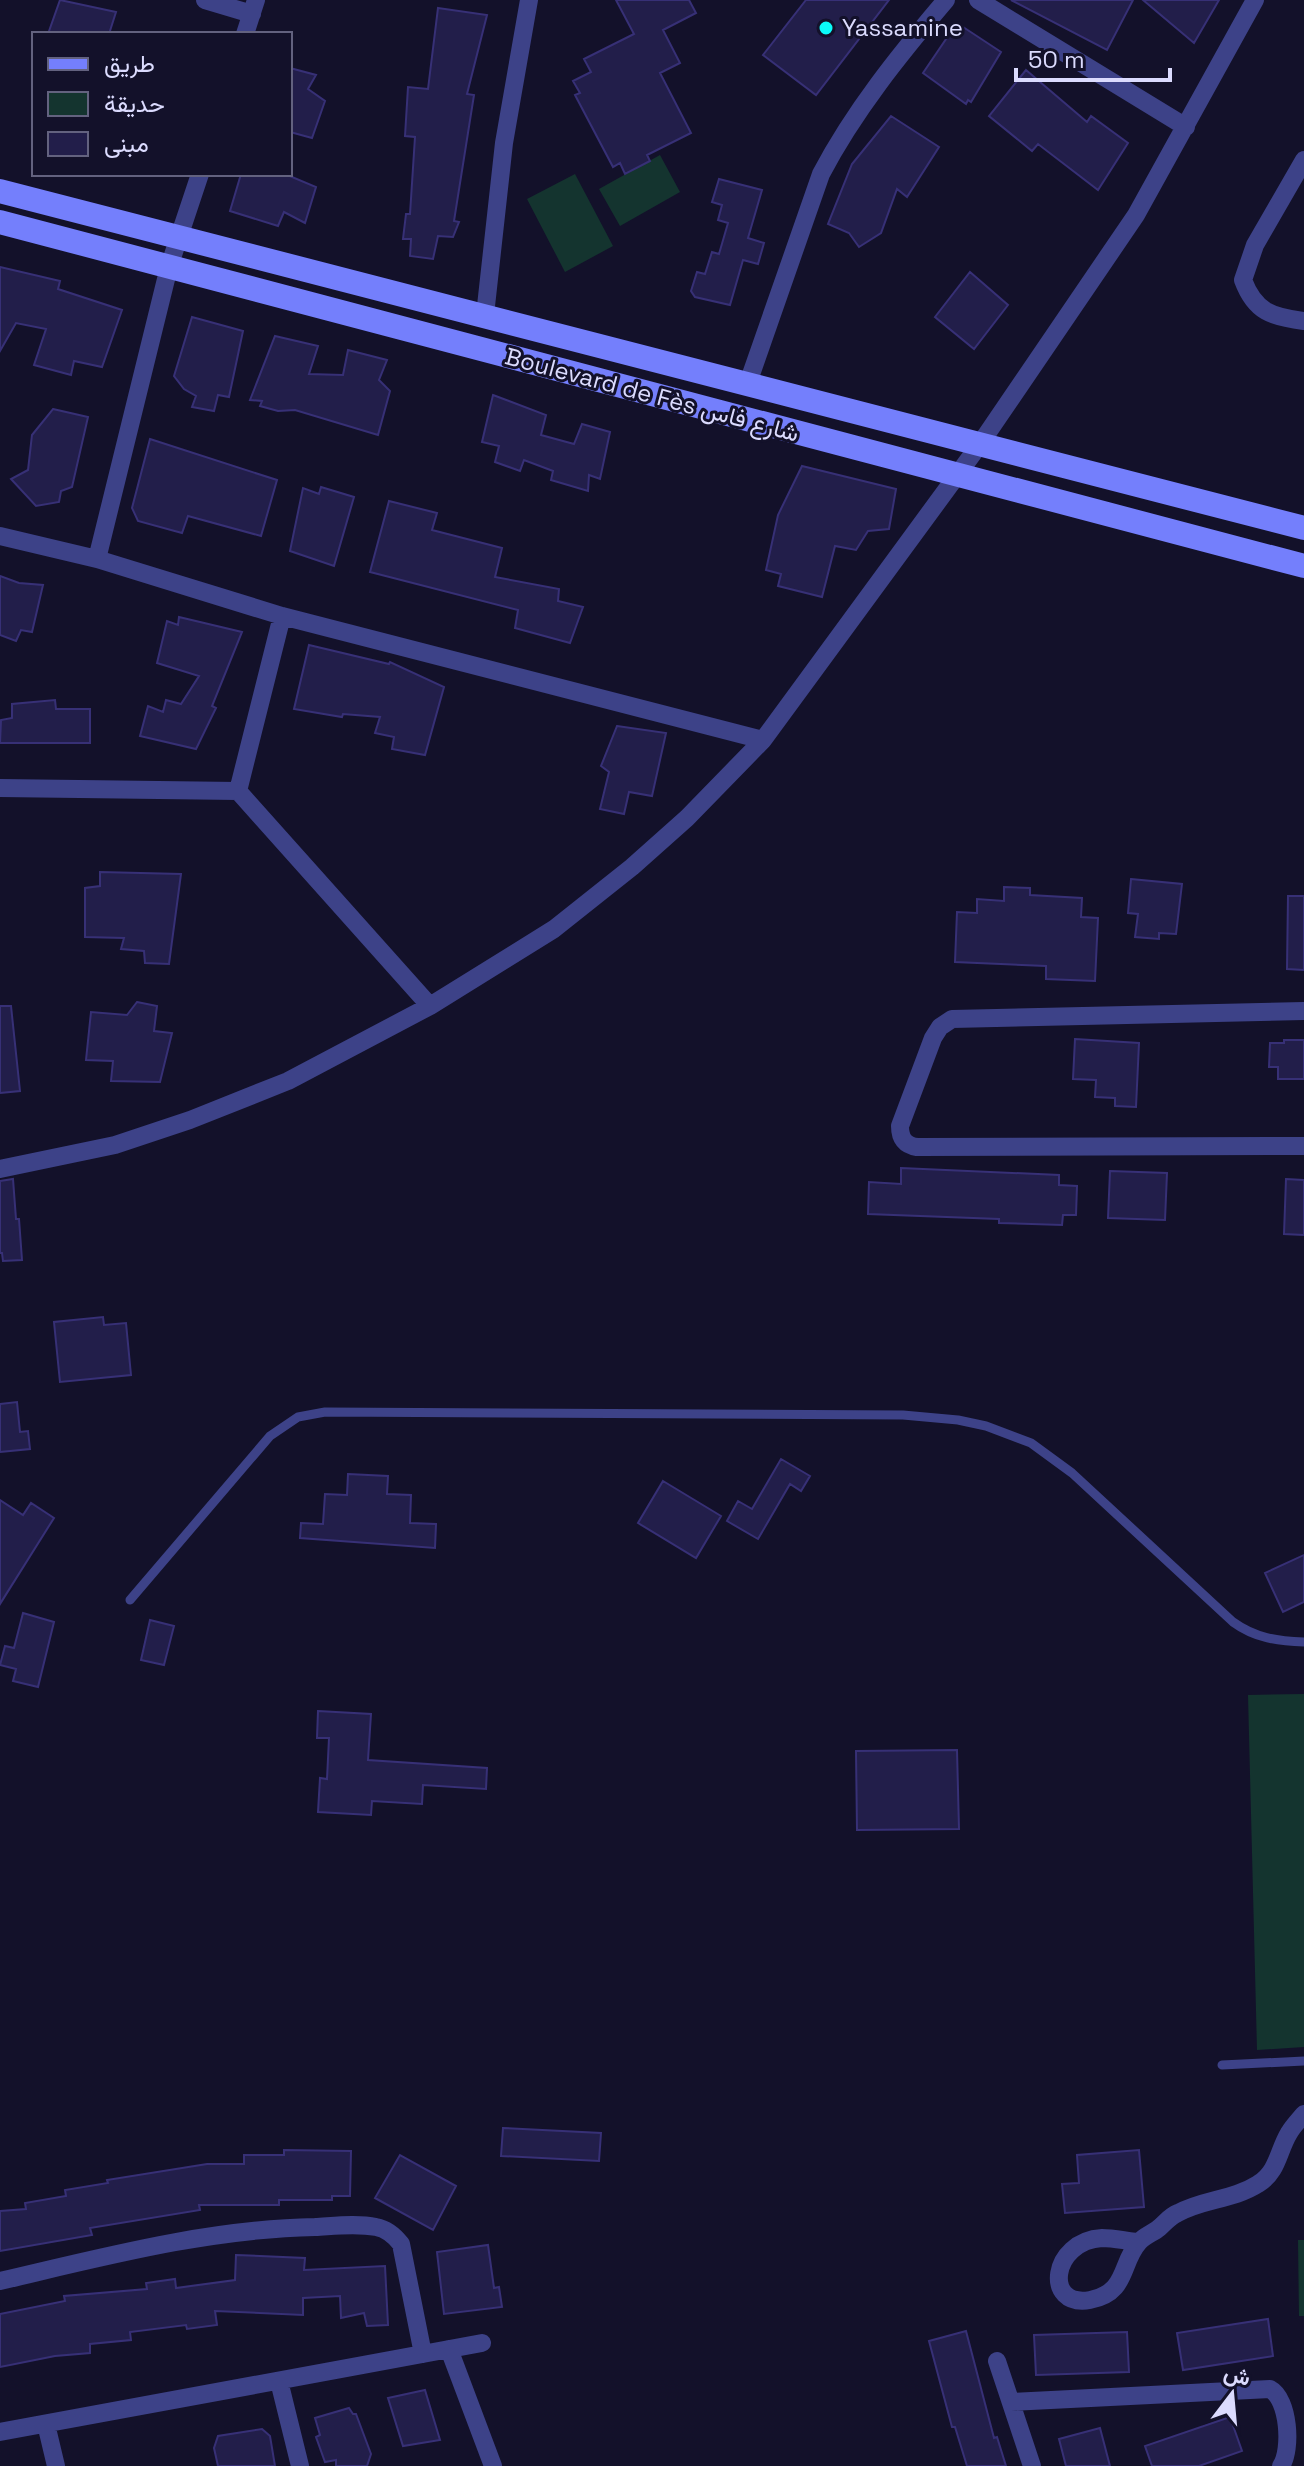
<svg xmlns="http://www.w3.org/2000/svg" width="1304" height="2466" viewBox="0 0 1304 2466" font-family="'Space Grotesk',Vazirmatn,sans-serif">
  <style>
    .green { fill: #14342f }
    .building { fill: #221e4a; stroke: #373076; stroke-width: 2 }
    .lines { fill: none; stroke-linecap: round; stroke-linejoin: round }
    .lane { stroke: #3d4288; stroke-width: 9 }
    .street { stroke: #3d4288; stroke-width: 18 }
    .secondary { stroke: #747ffc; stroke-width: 24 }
    .poi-dot { fill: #0bfaf9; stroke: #13112a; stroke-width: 3 }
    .labels { text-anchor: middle; stroke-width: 6; stroke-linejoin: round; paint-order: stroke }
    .poi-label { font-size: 24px; fill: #dbdbfe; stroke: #13112a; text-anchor: start }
    .street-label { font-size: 24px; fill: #dbdbfe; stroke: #13112a }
  </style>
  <rect width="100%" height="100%" fill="#13112a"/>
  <path class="green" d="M660,155l20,37 -60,34 -21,-37z
    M575,174l38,72 -48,26 -38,-73z
    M1304,1694v353l-47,3 -9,-355z
    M1298,2240h6v76h-5z"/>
  <path class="building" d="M60,0l56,12 -7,22h-61z
    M616,0h73l7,13 -33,17 17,33 -20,10 31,60 -44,22 3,6 -25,13 -5,-11 -7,4 -38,-72 5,-2 -7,-12 18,-9 -7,-13 50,-25z
    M806,0h83l-73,95 -53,-40z
    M1011,0h122l-26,50z
    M1143,0h76l-25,43z
    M438,8l49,7 -20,79 7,1 -20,126 5,1 -6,15 -15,-1 -5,23 -23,-3 1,-17h-8l3,-25h4l5,-77 -10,-1 3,-49 20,2z
    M957,23l44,29 -30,50 -3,-2 -2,4 -43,-31z
    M290,68l26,7 -8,14 17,12 -13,37 -22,-6z
    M1026,70l61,52 4,-6 37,27 -30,47 -60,-46 -6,7 -43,-35z
    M891,116l48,31 -32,50 -10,-8 -16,44 -22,14 -10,-14 -21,-9 24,-60z
    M241,174h44l31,13 -11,36 -21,-11 -6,14 -48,-15z
    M719,179l43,11 -14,48 16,5 -6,21 -15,-4 -13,45 -35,-8 -4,-6 6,-19 8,2 7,-22 7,2 9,-31 -10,-3 4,-15 -10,-3z
    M0,267l60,14 -2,8 64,21 -20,57 -28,-6 -3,14 -37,-10 12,-36 -30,-6 -16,28z
    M970,272l38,33 -34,44 -39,-32z
    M192,317l51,14 -14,66 -11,-2 -4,16 -22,-4 4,-11 -12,-7 -10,-13z
    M275,336l43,10 -9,28 34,1 5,-25 39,10 -8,20 11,11 -12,44 -83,-25 -17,1 -18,-5 2,-5 -12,-1z
    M493,395l53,20 -5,20 33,9 8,-20 28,8 -10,47 -11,-4 -1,16 -37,-11 2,-9 -29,-11 -4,11 -25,-9 4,-16 -17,-4z
    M53,409l35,8 -16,70 -11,4 -2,11 -23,4 -25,-27 17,-9 4,-35z
    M150,439l127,41 -16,56 -73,-20 -6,17 -44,-12 -6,-13z
    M802,466l94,23 -7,40 -21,2 -12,19 -21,-4 -13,51 -44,-11 3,-12 -15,-4 12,-55z
    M321,487l33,10 -20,69 -44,-15 13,-63 16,6z
    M389,501l48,12 -5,17 70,18 -7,29 64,12 -1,12 25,6 -13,36 -55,-15 3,-18 -148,-38z
    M0,576l19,7 24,2 -11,47 -11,-2 -5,11 -16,-6z
    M179,617l63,15 -30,74 4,2 -20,41 -56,-13 8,-30 15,6 3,-12 15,4 18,-28 -42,-13 10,-42 11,4z
    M309,645l80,19 1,-2 54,25 -19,68 -33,-6 2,-12 -19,-4 5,-16 -37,-3 -1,3 -48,-8z
    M55,700l1,9h34v34h-90l1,-23 11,-2v-14z
    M617,726l49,7 -14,63 -23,-4 -5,22 -24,-5 9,-37 -8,-6z
    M100,872l81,2 -12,90 -24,-1 -1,-12 -23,-2 3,-11 -39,-1v-49l15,-2z
    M1131,879l51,5 -6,50 -17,-1v6l-24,-2 3,-23 -10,-1z
    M1004,887l26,1v7l52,3 -1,19 17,1 -3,63 -49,-2v-13l-91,-4 2,-50 20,1v-14l27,2z
    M1288,896h16v74l-17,-1z
    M137,1002l20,4 -3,25 18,2 -12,49 -49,-1 2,-20 -27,-1 5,-48 36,3z
    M0,1006h11l9,85 -20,2z
    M1075,1039l64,4 -3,64 -21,-1v-8l-20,-1 1,-17 -23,-1z
    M1284,1040h20v39h-26v-12h-9l1,-24h14z
    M901,1168l158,7v10l18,1 -1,29h-13l-1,10 -63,-2v-4l-131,-5 1,-32 32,2z
    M1110,1171l57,2 -2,47 -57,-2z
    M13,1179l3,40h3l3,41 -19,1 -1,-8h-2v-72z
    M1286,1179l18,1v55l-20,-1z
    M103,1317l1,8 22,-2 5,52 -71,7 -6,-60z
    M17,1402l3,30 8,-1 2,18 -30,3v-48z
    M781,1459l29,17 -9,15 -11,-7 -32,55 -31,-18 11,-20 14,8z
    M348,1474l40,2 -1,18 24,1 -1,28 26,1 -1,24 -135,-10 1,-15 22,1 2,-30 22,1z
    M663,1481l58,35 -25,42 -58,-35z
    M0,1500l23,15 8,-12 23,15 -54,86z
    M1304,1555v47l-21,10 -18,-39z
    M23,1613l31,9 -16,65 -25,-6 3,-12 -16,-4 5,-19 9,2z
    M150,1620l24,6 -10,39 -23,-5z
    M318,1711l53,3 -3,46 119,8 -1,21 -63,-4 -1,19 -50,-3 -1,14 -53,-3 2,-34 7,1 2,-41h-12z
    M957,1750l2,79 -102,1 -1,-79z
    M503,2128l98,5 -2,28 -98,-5z
    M284,2150l67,1 -1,45h-18v4h-53v5h-80l1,5 -110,18 2,7 -92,16v-40l26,-2 -1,-6 41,-7 -1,-6 43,-7 -1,-3 100,-16h37v-9h40z
    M1139,2150l5,57 -79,6 -3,-29 17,-1 -2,-28z
    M400,2155l56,31 -23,44 -58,-32z
    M488,2245l6,43 5,-1 3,20 -58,7 -7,-62z
    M236,2255l69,3 -1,12 81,-4 3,59 -21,1 -3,-13 -23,5 -1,-22 -37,2v17l-88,-4 2,14 -30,4 -1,-4 -56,7 1,8 -41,4v9l-35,3 -55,11v-53l65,-13 -1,-5 83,-7 -1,-6 29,-4 1,9 59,-8z
    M1268,2319l5,37 -90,14 -6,-37z
    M966,2331l28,107 3,-1 9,29h-39l-12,-39h-3l-23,-86z
    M1127,2332l2,40 -93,3 -2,-40z
    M425,2390l15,50 -37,6 -15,-48z
    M349,2408l4,6h3l15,40 -4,12h-31v-6l-11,2 -9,-25 4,-2 -5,-17z
    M1230,2417l12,34 -43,15h-47l-7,-20z
    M1100,2428l10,38h-44l-7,-27z
    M262,2429l8,7 5,30h-57l-4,-18 4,-12z"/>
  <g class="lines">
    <path class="lane" d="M130,1600l140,-164 28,-19 27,-5 578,3 55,5 28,6 45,17 41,30 161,149c22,16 44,19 71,20
      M1222,2065l82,-4"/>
    <path class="street" d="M205,0l47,14
      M978,0l208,127
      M245,34l11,-34
      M1304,160l-49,85 -12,35c12,32 29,37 61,41
      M485,315l19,-172 25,-143
      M748,383l73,-209c33,-63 79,-120 125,-174
      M0,536l97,23 185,57 481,124
      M97,559l72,-292 31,-93
      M0,788l238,3 192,215
      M238,791l44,-175
      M1304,1011l-352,8 -12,8 -7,11 -33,88c0,13 5,19 17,21l387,-1
      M0,1169l115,-24 75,-25 98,-39 142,-75 124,-77 78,-62 55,-49 76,-78 217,-296 156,-229 119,-215
      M1138,2242c-12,-1 -24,-4 -36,-4 -51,3 -59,70 -12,62 38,-7 30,-37 49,-58 5,-6 14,-9 20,-14 6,-5 11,-12 19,-15 25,-14 55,-13 80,-29 20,-12 20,-33 31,-51 4,-7 10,-13 15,-19
      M0,2281c103,-24 208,-52 315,-54 19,-1 42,-4 61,0 11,2 18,8 25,17l22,110
      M449,2349l44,117
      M997,2361l35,105
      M279,2381l21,85
      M1011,2402l259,-13c19,10 22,61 11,77
      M46,2424l10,42
      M0,2432l482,-89"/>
    <path class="secondary" d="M0,191l1304,337
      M0,222l1304,344"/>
  </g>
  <circle class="poi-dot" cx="826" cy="28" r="8"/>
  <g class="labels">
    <g class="poi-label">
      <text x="842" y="36">Yassamine</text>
    </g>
    <g class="street-label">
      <text transform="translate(652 395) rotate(15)" y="8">Boulevard de Fès شارع فاس</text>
    </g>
  </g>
  <rect x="32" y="32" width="260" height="144" fill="#13112a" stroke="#63627f" stroke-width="2"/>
  <rect x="48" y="58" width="40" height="12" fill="#747ffc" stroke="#63627f" stroke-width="2"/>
  <text x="104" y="72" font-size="24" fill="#dbdbfe">طريق</text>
  <rect x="48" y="92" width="40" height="24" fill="#14342f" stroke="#63627f" stroke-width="2"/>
  <text x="104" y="112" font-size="24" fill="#dbdbfe">حديقة</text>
  <rect x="48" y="132" width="40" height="24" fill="#221e4a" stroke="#63627f" stroke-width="2"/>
  <text x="104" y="152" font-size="24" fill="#dbdbfe">مبنى</text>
  <g transform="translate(1232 2394) rotate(16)" stroke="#13112a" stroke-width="6" paint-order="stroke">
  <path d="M0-6L14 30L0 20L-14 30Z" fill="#dbdbfe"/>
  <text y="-12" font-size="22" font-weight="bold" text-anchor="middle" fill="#dbdbfe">ش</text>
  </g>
  <path d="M1016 68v12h154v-12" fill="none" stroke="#dbdbfe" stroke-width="4"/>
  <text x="1028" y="68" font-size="24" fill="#dbdbfe" stroke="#13112a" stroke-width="6" paint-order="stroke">50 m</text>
</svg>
